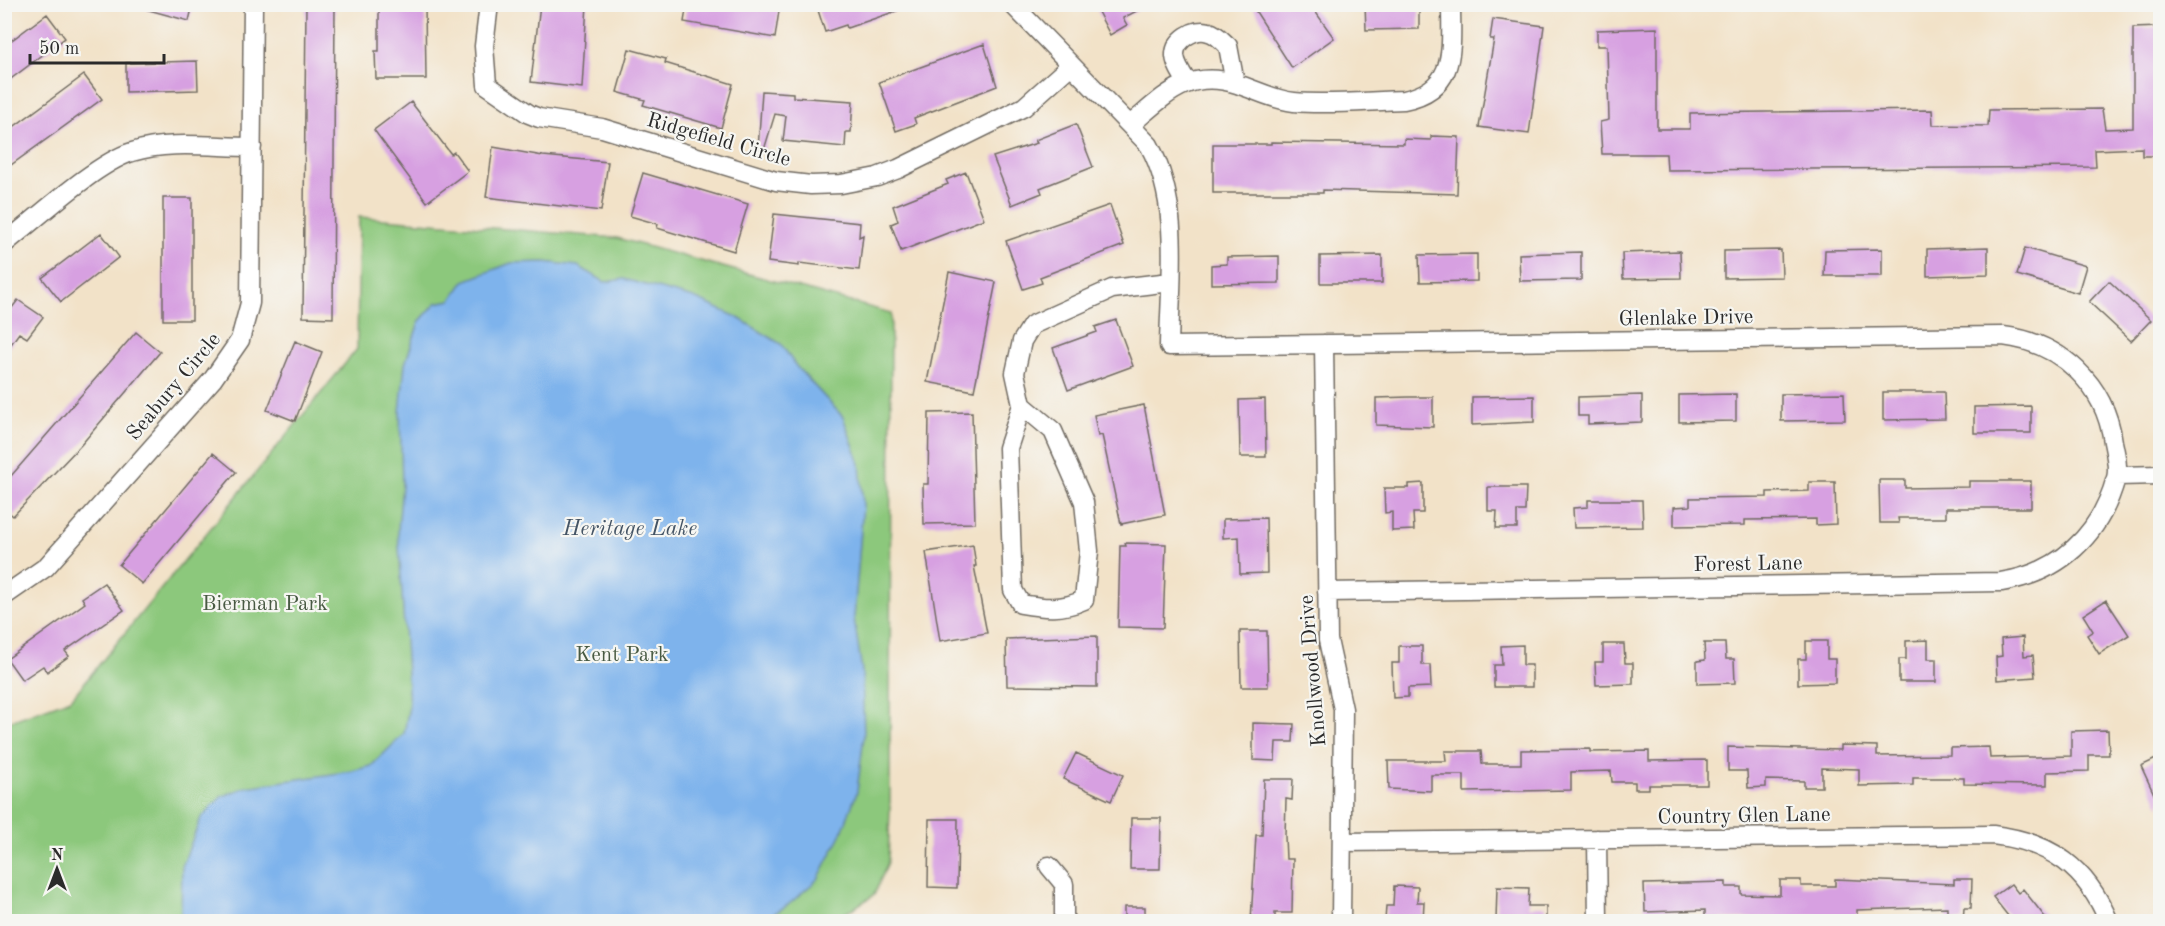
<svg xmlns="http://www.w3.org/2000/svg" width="2165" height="926" viewBox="0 0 2165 926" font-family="'Old Standard TT',serif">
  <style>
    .green { fill: #8cc87c; stroke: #5c7a54; stroke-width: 1.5 }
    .water { fill: #7eb3ec; stroke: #546f8c; stroke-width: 1.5 }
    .building { fill: #d7a0e1 }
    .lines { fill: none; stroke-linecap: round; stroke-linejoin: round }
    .street-casing { stroke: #716b62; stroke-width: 21 }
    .street { stroke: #fff; stroke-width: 18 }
    .labels { text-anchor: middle; stroke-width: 4.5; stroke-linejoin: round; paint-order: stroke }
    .street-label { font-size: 21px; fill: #2b2b2b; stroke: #f6f6f2 }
    .park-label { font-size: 21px; fill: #485a43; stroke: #f6f6f2 }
    .water-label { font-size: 22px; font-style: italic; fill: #445465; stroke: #f6f6f2 }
  </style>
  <rect width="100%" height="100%" fill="#f6f6f2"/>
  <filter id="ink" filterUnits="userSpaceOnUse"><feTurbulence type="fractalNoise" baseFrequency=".0167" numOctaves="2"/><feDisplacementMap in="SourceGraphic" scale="12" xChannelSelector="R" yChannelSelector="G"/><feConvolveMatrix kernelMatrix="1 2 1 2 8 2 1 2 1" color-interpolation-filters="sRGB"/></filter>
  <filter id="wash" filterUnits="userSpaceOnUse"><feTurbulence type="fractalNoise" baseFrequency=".008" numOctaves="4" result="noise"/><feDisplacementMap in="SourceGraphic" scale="24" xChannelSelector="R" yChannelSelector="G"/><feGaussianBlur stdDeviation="1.35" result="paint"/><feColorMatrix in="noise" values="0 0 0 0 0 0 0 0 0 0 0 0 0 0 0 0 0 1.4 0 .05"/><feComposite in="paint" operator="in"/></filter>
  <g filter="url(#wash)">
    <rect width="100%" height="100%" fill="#f2e2c8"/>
    <path class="green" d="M359,217l258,21 274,75 -1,498 -2,51 -14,33 -42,27h-827v-199l66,-24 286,-350z"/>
    <path class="water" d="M545,262l33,4 27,16 19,-3 70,19 41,18 46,28 15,22 47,51 17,47 3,41 -9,113 8,53 2,65 -7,56 -16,43 -23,44 -30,26 -26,16h-581l1,-55 19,-48 20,-21 25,-10 106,-16 19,-5 33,-32 5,-28 -11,-176 4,-45 -2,-73 5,-48 14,-42 17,-19 15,-3 13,-19 47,-18z"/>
    <g id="blocks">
      <path class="building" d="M145,4h48l-4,17 -44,-12z
        M306,4h29l-2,314 -30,-1z
        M379,4h46l1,75h-50l-1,-28h4z
        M540,4h47l-5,84 -51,-6z
        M687,4h93l-5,34 -91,-16z
        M816,4h91l1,3 -61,21 -1,-3 -21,7z
        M1094,4h56l-27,14 4,7 -17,10z
        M1251,4h59l24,34 -42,30z
        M1365,4h33v4h21v21l-53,1z
        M47,14l18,24 -61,46v-38z
        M1493,19l51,7 -15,108 -50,-7 15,-88h-4z
        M2160,27v129h-18v-8l-47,2 1,17 -429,3 -1,-16h-64l-2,-32 9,-2 -2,-74h-10v-16l60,-2v101h33v-16l242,-3 1,15 55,1 1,-16 113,-1 3,20 28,-1v-100z
        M984,44l13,42 -83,32 2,6 -20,7 -17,-49z
        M629,49l37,10 -1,4 68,21 -12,44 -78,-23 2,-5 -28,-8z
        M197,61l1,29 -72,2v-29z
        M84,75l18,24 -98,71v-36z
        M762,91l31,2v4l60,4 -2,31h-5l-1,15 -62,-6 3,-25 -11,-2 -11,36 -6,-1z
        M411,102l40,52 3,-2 14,19 -41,31 -53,-72z
        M1076,124l17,43 -53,21 2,5 -30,12 -19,-48 44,-14 -2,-3z
        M1431,136l28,1 -2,57 -134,-4v3h-110v-49h58v-2l133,2v-5l27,1z
        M493,147l50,9 65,6 -7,49 -115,-14z
        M966,172l18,47 -83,32 -10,-27 7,-3 -5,-15 55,-22 -2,-4z
        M643,173l105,31 -14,47 -77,-23 1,-4 -28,-8z
        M163,198h29v122h-29z
        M1110,205l14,40 -84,32 2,6 -19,6 -17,-48z
        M774,214l86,9 -1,14 4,-2 -4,35 -60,-7v3l-31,-4z
        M101,233l18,24 -58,45 -19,-24z
        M1988,247v27l-61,2v-27z
        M2025,248l61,18 -8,27 -61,-18z
        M1882,249v27h-58l1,-26z
        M1781,250l1,27 -58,1v-27z
        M1680,251l1,27 -58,1 -1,-26z
        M1581,252v28l-61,1 -1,-27z
        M1477,254v27l-57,1 -1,-27z
        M1382,255v28h-62v-27z
        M1279,256v27l-68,1v-19l16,-1v-7z
        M949,272l47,10 -22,109 -47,-9z
        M2109,281l42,39 -20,21 -42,-39z
        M18,300l25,17 -16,21 -8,-5 -15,21v-36z
        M1116,320l17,46 -65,24 -15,-42 44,-16 -2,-5z
        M136,332l24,20 -79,93 -68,71 -9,-8v-24z
        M295,341l27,11 -27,69 -28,-11z
        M1883,392h61l1,27 -62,1z
        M1844,393l1,27 -64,1v-27z
        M1736,394v27l-57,1v-27z
        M1642,395v27l-54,2v-8h-10v-19z
        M1534,396v26l-62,3v-28z
        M1409,397h24v30l-57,-2v-27z
        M1265,399l1,58h-26l-1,-57z
        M1144,405l21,110 -44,9 -19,-89 -4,1 -4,-21z
        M2031,406v27h-57v-26z
        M972,412l3,111 -51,1 -1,-40h5l1,-71z
        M213,453l23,19 -94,112 -23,-19z
        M1879,480h26v8l64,-1v-6h62v27h-85v10h-48l1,5h-19z
        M1809,482h26l1,42 -20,1v-6l-71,1v5l-71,1v-19l16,-1v-8l77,-1v-5l42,-1z
        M1423,483v30h-10l1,17 -22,1v-19l-7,1 -1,-25h25v-4z
        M1488,487h38l-1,24h-8v17h-21l1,-17h-9z
        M1588,500h54l1,27 -69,1 -1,-20 15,-1z
        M1266,518l1,55 -27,1 -1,-37 -16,1v-19z
        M1125,543l41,1 -3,84 -45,-1 2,-81h6z
        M973,545l3,21h-2l13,67 -47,8 -14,-89z
        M104,583l20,27 -59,41 4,5 -22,16 -4,-6 -21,14 -15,-21 78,-56 -3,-5z
        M2106,600l23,35 -30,19 -12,-19 6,-4 -10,-16z
        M1240,631h27l1,56h-27z
        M1097,636v51l-90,-1 -1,-47z
        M2023,637l1,19 9,-1 2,22 -38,3 -1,-23 6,-1 -1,-17z
        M1928,640v19h8v23h-37v-23h7v-18z
        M1806,641h21v18h8v24l-37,1v-25h8z
        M1704,643h21l1,16h8l1,24 -38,1v-23l8,-1z
        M1603,644h21l1,19h8v21l-37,1 -1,-23h8z
        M1523,645v20h9v22h-38v-22h8l-1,-19z
        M1399,646h23v19h8l1,22 -23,1v9l-15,1 -1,-35h7z
        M1253,723l41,1 -1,18h-17l-1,19 -22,-1z
        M2108,730l1,25h-20v16l-42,1v13l-83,-1v-6h-51v7l-54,1v-17l-37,-1v19h-18v-6l-38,-1v7l-18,1 -1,-17h-19v-24l113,3v-5l36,1v10l73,-1v-7l39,-1 1,11 81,-2v-25z
        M1590,749v3l59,-1v10l58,-1v25h-58v4h-14v-7h-23l-1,-11 -40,1v18l-107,2v-17h-33v16l-42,-2 -1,-28h58l-1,-10h36l1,13h39v-14z
        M1076,753l47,22 -12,26 -48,-22z
        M2160,757v50l-19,-41z
        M1264,779h29l-1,21 -6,-1 -1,37 1,23h7l-1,54h-17v8h-24l5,-86h6z
        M1131,818h30l-1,51h-30z
        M929,819h29l-1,69 -29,-1z
        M1835,879l119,5v-5h18l-1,29h-7l-1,13 -16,-1v-13l-90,3v7l-56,-1v5h-36v-3l-60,1v-9l-60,2 -1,-28 82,-2v5h15v7l39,1v-15h21v6h34z
        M2011,884l7,9 5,-4 25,32h-36l-19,-24z
        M1394,886l24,1 -1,15h7l-1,19h-38l1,-15h7z
        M1497,887l32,1 -1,18h18v15h-50z
        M1124,907h21v14h-21z"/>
    </g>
  </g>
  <g filter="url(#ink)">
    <use href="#blocks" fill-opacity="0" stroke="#716b62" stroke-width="1.5"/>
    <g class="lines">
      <defs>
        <path id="street" d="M489,4l-5,42 3,39 42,29 10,4 63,10 174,53 35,4 30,-1 36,-7 21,-8 126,-62 47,-42
          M1012,4l137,141c33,60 21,135 20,201l834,-10c58,7 102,48 110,106 2,10 6,26 3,36 -16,58 -57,95 -115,104l-674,10
          M1187,82c-5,-8 -11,-17 -12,-26 -1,-16 20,-29 34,-24 8,2 13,9 19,14l7,37
          M1130,125c35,-29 58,-57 107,-41 19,6 37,16 57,18 35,3 74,-1 110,-2 54,-11 47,-51 47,-96
          M4,244c32,-25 92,-81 128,-92 37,-12 81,-5 120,-5
          M1324,344l4,296 15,69 -2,213
          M1022,405l31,26 31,71 5,49 -5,49c-22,10 -40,8 -63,4l-8,-14 -5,-142 14,-43 -7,-32 7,-32 10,-16 80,-36 58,-7
          M2117,476l43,-1
          M4,596l42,-29 167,-188 27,-39 10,-37 3,-299
          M1597,839l1,83
          M1342,842l651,-7c58,7 94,33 116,87
          M1049,866l15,18v38"/>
      </defs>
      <use href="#street" class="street-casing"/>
      <use href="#street" class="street"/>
    </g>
  </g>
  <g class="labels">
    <g class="street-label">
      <text transform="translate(719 139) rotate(16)" y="7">Ridgefield Circle</text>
      <text transform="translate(1686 317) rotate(-1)" y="7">Glenlake Drive</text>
      <text transform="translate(173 386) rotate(-50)" y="7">Seabury Circle</text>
      <text transform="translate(1748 563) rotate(-1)" y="7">Forest Lane</text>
      <text transform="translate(1312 671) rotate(-95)" y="7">Knollwood Drive</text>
      <text transform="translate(1744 815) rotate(-1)" y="7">Country Glen Lane</text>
    </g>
    <g class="park-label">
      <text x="265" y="610">Bierman Park</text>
      <text x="622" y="661">Kent Park</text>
    </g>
    <g class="water-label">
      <text x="630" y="535">Heritage Lake</text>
    </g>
  </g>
  <rect width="2165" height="926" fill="none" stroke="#f6f6f2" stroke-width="24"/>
  <g transform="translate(57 869)" stroke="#f6f6f2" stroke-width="4.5" paint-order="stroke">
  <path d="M0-4.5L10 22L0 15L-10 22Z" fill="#2b2b2b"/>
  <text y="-9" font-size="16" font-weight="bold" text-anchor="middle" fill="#2b2b2b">N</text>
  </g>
  <path d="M30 54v9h134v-9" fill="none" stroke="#2b2b2b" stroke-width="3"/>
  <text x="39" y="54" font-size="18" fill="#2b2b2b" stroke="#f6f6f2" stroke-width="4.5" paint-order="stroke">50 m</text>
</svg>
